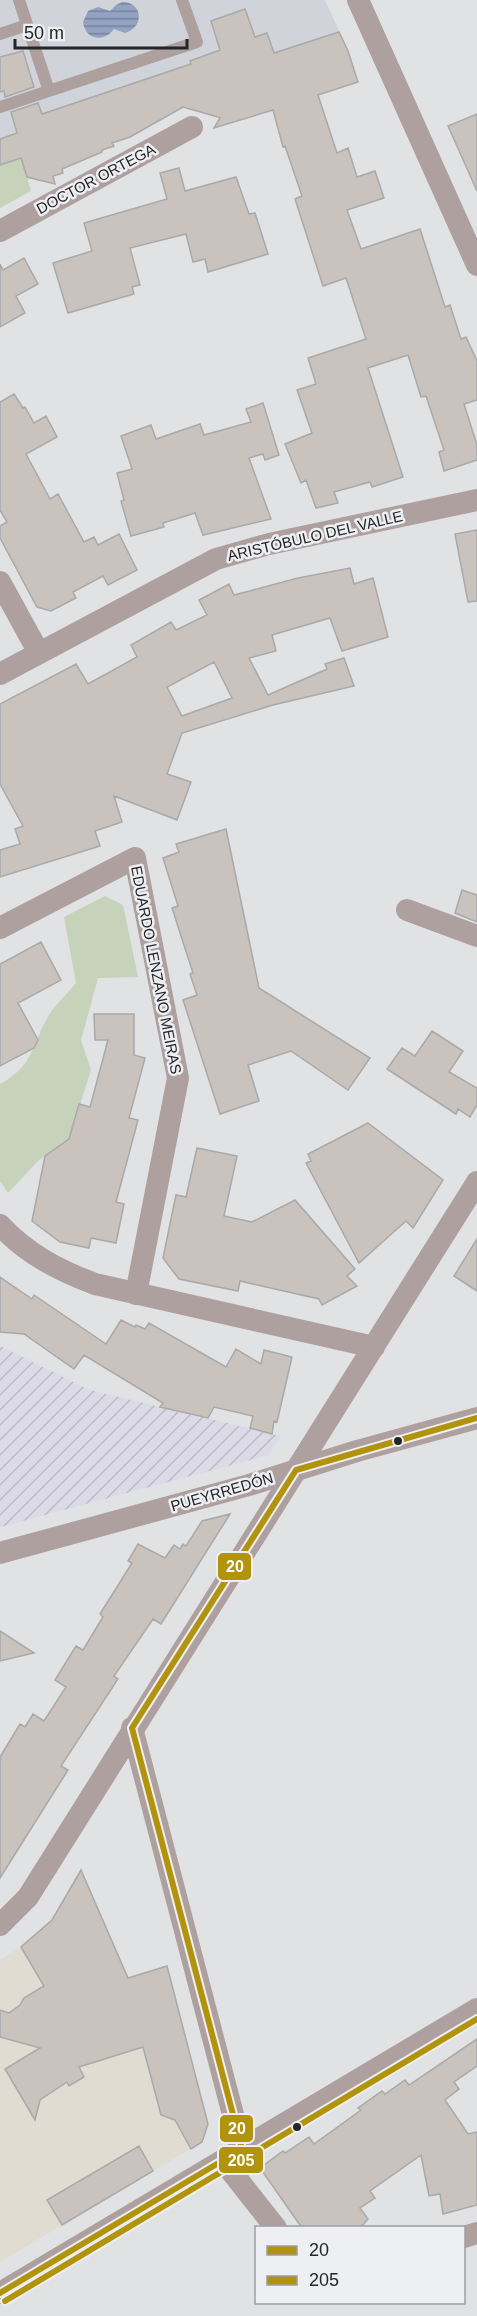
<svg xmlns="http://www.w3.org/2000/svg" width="477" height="2316" viewBox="0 0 477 2316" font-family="Helvetica,sans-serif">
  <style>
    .built { fill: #d0d3da }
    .industrial { fill: url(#industrial-furrows) }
    .education { fill: #e0dcd1 }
    .park { fill: #c6d2ba }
    .water { fill: url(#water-rules) }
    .building { fill: #cac2bc; stroke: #a9a9aa; stroke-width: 1.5; fill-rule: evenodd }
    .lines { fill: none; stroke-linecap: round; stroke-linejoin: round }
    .lane { stroke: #ada09f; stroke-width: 12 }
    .street { stroke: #ada09f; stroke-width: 22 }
    .bus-1-casing { stroke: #edeff2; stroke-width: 10 }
    .bus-2-casing { stroke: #edeff2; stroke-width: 10 }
    .bus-1 { stroke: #b2930d; stroke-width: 6 }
    .bus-2 { stroke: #b2930d; stroke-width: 6 }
    .bus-dot { fill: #242526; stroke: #edeff2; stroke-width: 2 }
    .labels { text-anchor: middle; stroke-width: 5; stroke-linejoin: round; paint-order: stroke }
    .street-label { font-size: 15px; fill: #242526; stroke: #edeff2 }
    .line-badge { stroke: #edeff2; stroke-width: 2 }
    .badge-label { font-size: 16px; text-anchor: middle; font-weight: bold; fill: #fff }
  </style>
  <defs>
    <pattern id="industrial-furrows" width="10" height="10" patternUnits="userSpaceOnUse" patternTransform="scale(1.5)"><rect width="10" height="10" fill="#dcdae7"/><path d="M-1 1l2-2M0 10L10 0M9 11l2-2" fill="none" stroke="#bdbbc6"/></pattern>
    <pattern id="water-rules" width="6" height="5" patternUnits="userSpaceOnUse" patternTransform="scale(1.5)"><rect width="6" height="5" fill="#93a2c2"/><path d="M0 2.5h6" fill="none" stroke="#78849d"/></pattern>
  </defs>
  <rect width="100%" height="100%" fill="#e1e2e4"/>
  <path class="built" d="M0,0h325l23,50 -348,115z"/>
  <path class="industrial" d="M0,1346l90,44 191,46 -12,19 -269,72z"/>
  <path class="education" d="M81,1870l47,108 39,-12 41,158 -6,18 -202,120v-302l21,-13 31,-27z"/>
  <path class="park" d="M21,158l10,33 -31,17v-43z
    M105,896l18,9 15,72 -40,1 -17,62 10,30 -22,69 -31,22 -30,32 -8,-12v-97c37,-20 31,-42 51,-72 7,-10 17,-19 25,-29l-12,-66z"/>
  <path class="water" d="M122,2c21,0 23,25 3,31l-11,-4c-10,14 -29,11 -31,-7l5,-11 10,-4 12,4 6,-6z"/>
  <path class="building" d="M245,9l10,28 12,-4 7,20 65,-21 9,19 10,31 -40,13 19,58 11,-5 9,29 18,-6 9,27 -37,12 14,39 59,-20 25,78 5,-2 11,34 5,-2 11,24v39l-13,4 13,41v15l-33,11 -5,-19 5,-2 -18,-54 -5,1 -13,-42 -40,13 35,109 -31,10 -2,-5 -36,10 4,11 -22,5 -10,-28 -5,3 -16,-39 27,-11 -15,-43 19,-6 -8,-26 58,-19 -20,-61 -23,8 -28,-87 7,-3 -17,-50 -2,1 -10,-37 -59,18 6,-10 -2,-1 -35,-10 -53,30 -18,6 2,3 -12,4v2l-40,17 1,4 -10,3 2,8 -28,-7 -6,-19 -21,7v-26l17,-6 -6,-21 27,-9 4,11 149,-50 -1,-3 30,-11 -9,-29z
    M23,51l11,36 -29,10 -1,-6 -4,1v-35z
    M477,114v77l-29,-65z
    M179,168l6,23 51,-14 13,37 6,-1 13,41 -60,18 -3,-13 -12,3 -7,-28 -56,14 10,37 -8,2 2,7 -66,19 -15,-50 39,-12 -8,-28 83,-24 -7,-26z
    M24,258l14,26 -22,12 9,17 -25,14v-63l3,6z
    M14,394l9,14 2,-1 9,16 12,-7 11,21 -31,17 24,45 8,-5 26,48 10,-5 4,8 21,-11 18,36 -29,15 -5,-9 -30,16 3,6 -25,13 -14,-4 -37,-69v-12l7,-4 -7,-12v-108z
    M263,403l16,52 -14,5 -2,-6 -14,4 22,61 -68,16 -8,-22 -32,10 1,4 -33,9 -10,-35 3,-1 -7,-27 15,-4 -11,-33 30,-11 5,14 44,-15 4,11 47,-13 -5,-13z
    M477,530v71l-9,1 -13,-68z
    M350,568l4,16 19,-6 15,59 -46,14 -12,-33 -58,17 4,16 -27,7 19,37 59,-26 -2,-5 19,-6 10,28 -81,19 -91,28 -15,41 24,8 -14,38 -63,-24 8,26 -27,9 5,15 -100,31v-27l20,-6 -5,-15 8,-3 -23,-42v-80l76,-40 12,20 49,-27 -6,-12 40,-23 5,8 31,-15 -8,-15 30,-16 5,11 64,-17zM214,662l18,36 -50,18 -15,-29z
    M226,829l33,159 111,70 -22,32 -57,-39 -43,14 11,36 -39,13 -37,-114 14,-5 -7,-21 3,-1 -21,-65 6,-2 -15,-48 16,-6 -3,-8z
    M462,890l15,5v27l-22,-9z
    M41,942l20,38 -43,23 20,37 -4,8 -34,18v-102z
    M94,1014h40v41l11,3 -16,60 9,2 -22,82 8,2 -8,39 -25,-5 -2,10 -29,-6 -28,-21 13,-65 24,-17 10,-35 11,3 18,-67h-13z
    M432,1031l31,20 -14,21 28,16v17l-7,12 -12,-8 -2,5 -69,-45 15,-21 13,8z
    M368,1123l75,57 -30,48 -7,-7 -47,42 -53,-100 5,-2 -3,-7z
    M197,1148l40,8 -13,60 28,6 43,-22 60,69 -8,7 10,10 -35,19 -3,-6 -79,-18 -2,10 -59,-12 -16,-21 13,-63 10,2z
    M477,1239v52l-23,-15z
    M0,1277l32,22 2,-4 72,49 15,-24 14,7 1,-2 9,4 4,-6 77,44 10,-18 25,15 3,-14 28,7 -15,65 -3,-1 -2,13 -22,-6 3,-12 -39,-9 -6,11 -48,-11 3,-4 -79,-48 -10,14 -50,-35 -24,-2z
    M230,1514l-69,110 -8,-5 -39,57 4,3 -57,87 7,4 -68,108v-121l20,-33 5,3 8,-13 11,7 22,-34 -11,-7 21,-34 7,4 20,-33 -3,-3 32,-51 -4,-2 10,-17 27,14 9,-13 6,4 3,-5 3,2 16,-25z
    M0,1631l34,22 -34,8z
    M81,1870l47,108 39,-12 41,158 -6,18 -11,7 -16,-29 -14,-5 -18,-68 -64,20 5,10 -15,9 -2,-4 -27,18 -5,20 -30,-51 35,-21 -40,-11v-27l9,3 11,-8 4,-7 20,-12 -23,-39 31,-27z
    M477,2039v27l-23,16 5,7 -14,11 23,34 9,-2v73l-34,9 -3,-20 -11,2 -8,-41 -51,36 5,7 -15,10 8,11 -8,9h-58l-42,-60 23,-17 2,2 24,-16 5,7 47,-34 -3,-2 24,-17 3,3 20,-14 4,5z
    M139,2146l14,25 -91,54 -15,-25z"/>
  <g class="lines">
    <path class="lane" d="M19,0l30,91
      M0,34l27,-9
      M0,107l197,-65 -15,-42"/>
    <path class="street" d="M358,0l119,265
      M0,231l192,-104
      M0,582l39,71
      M0,674l216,-115 53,-15 208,-44
      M407,910l70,26
      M0,928l135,-70 43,220 -42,216
      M0,1225c27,29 58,45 95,59l279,63
      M0,1553l249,-68 108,-34 120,-33
      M132,1728l110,421
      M0,1925l28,-28 449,-715
      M223,2161l53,67
      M464,2237l13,-4
      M0,2293l477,-284"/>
    <defs>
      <path id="bus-1" d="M0,2293l242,-144 -110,-421 164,-258 181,-52"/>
      <path id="bus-2" d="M5,2301l472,-282"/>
    </defs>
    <use href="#bus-1" class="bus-1-casing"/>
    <use href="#bus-2" class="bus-2-casing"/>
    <use href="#bus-1" class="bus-1"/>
    <use href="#bus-2" class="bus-2"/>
  </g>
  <g class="bus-dot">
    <circle cx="398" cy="1441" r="5"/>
    <circle cx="297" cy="2127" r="5"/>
  </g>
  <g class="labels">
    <g class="street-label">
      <text transform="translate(96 179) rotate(-28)" y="5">DOCTOR ORTEGA</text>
      <text transform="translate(315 536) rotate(-13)" y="5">ARISTÓBULO DEL VALLE</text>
      <text transform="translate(156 970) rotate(79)" y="5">EDUARDO LENZANO MEIRAS</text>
      <text transform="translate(222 1492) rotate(-16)" y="5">PUEYRREDÓN</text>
    </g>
  </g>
  <g class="line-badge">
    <rect x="217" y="1552" width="35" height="29" rx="6" fill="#b2930d"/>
    <rect x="219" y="2114" width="35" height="29" rx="6" fill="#b2930d"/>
    <rect x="218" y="2146" width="46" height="28" rx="6" fill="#b2930d"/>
  </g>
  <g class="badge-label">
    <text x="235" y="1572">20</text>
    <text x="237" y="2134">20</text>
    <text x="241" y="2166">205</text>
  </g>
  <rect x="255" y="2226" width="210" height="78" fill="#edeff2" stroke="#9d9ea0" stroke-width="1.5"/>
  <rect x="267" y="2246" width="30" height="9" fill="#b2930d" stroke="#9d9ea0" stroke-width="1.5"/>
  <text x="309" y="2256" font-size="18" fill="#242526">20</text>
  <rect x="267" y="2276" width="30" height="9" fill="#b2930d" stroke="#9d9ea0" stroke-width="1.5"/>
  <text x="309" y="2286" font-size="18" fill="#242526">205</text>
  <path d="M15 39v9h172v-9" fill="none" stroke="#242526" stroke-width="3"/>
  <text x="24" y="39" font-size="18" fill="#242526" stroke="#edeff2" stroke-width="4.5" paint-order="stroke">50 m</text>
</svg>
